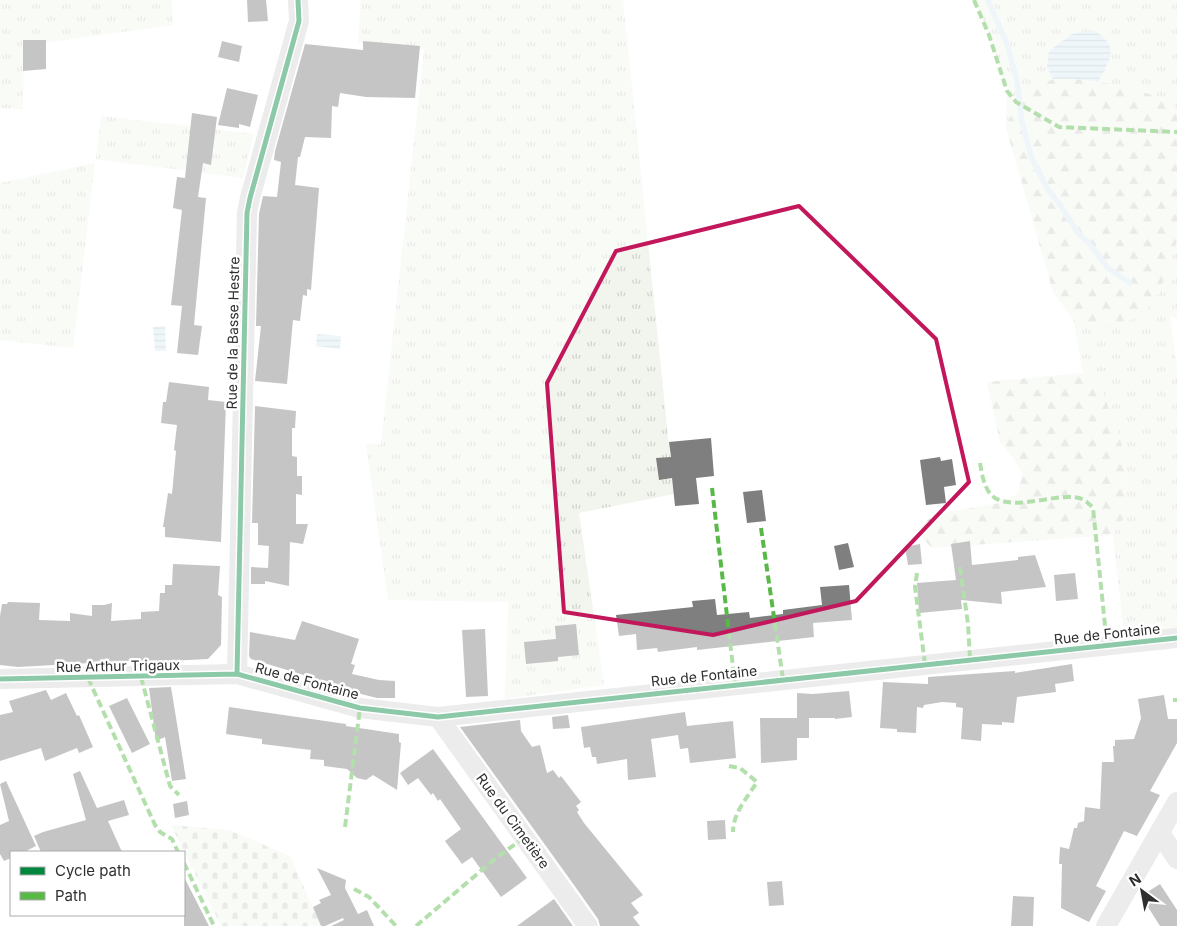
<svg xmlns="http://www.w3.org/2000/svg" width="1177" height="926" viewBox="0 0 1177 926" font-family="Inter,sans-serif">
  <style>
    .grass { fill: url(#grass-tufts) }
    .forest { fill: url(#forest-firs) }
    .cemetery { fill: url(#cemetery-stones) }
    .water { fill: url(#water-rules) }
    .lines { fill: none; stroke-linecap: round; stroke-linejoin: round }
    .stream { stroke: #daebf2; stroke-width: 5.5 }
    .building { fill: #7f7f7f }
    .street { stroke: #d4d4d4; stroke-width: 20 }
    .quiet { stroke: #58b947; stroke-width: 4; stroke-dasharray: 8 4; stroke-linecap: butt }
    .cycleway-casing { stroke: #fff; stroke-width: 8 }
    .cycleway { stroke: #00873e; stroke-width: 5 }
    .marked { fill: none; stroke: #c2185b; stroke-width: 4; stroke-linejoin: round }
    .labels { text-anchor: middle; stroke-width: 5; stroke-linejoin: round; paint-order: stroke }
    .street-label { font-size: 14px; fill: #2f2f2f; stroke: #fff }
  </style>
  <defs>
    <pattern id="grass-tufts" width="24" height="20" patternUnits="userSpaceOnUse" patternTransform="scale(1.25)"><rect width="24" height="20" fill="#f2f5ed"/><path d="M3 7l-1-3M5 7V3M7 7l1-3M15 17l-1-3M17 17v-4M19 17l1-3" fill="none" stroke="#d0d2cc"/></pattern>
    <pattern id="forest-firs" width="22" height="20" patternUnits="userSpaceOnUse" patternTransform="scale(1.25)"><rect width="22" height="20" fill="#f2f5ed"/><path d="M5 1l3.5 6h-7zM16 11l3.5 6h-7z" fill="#d0d2cc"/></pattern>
    <pattern id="cemetery-stones" width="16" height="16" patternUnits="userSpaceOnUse" patternTransform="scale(1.25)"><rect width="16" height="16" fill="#f2f5ed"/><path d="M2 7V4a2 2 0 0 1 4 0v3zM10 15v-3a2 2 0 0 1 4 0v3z" fill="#d0d2cc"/></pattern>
    <pattern id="water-rules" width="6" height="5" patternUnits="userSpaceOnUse" patternTransform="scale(1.25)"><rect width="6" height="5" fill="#daebf2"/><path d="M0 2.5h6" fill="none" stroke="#bbcad0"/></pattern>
  </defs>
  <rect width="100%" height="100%" fill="#fff"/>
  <path class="grass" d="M0,0h172l1,25 -124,17h-25l-1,67 -23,-1z
    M361,0h262l51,494 -95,19 25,172 -99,14 3,-97 -120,-2 -22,-156 15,1 43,-396 -66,-6z
    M974,0h203v109l-16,-12 -49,-13 -14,-2 10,-19 -61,5 6,11 -10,4 -27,19 -10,26 1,-37 -18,-56z
    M101,116l153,18 -11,44 -147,-19z
    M95,163l-22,185 -73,-8v-157z
    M1177,241v77l-7,-1 7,49v272l-52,5 -12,-108 12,-19 -1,-65 -23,-65 -18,-13 -10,-54 22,10 64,-35z"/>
  <path class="forest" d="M1053,79h23l36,5 49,13 16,12v132l-18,53 -16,21 -26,11 -22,3 -22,-10 -20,-27 -47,-164 10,-26 27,-19z
    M1083,373l18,13 23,65 1,65 -12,19 -181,13 -9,-9 -2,-10 7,-9 10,-6 61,-11 19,-9 4,-21 -8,-14 -14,-17 -13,-60z"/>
  <path class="cemetery" d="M171,825l58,5 61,26 31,70h-100z"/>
  <path class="water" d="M1093,30c28,16 17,29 5,52l-22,-3h-23l-6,-11 2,-17 23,-17z
    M165,326l1,25h-11l-2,-24z
    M317,334l24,2 -1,13 -24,-3z"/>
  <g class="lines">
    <path class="stream" d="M988,0l19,44 10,37 5,42 10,36 15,29 13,17 18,28 11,10 19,25 22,15"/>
  </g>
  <path class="building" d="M247,0h19l2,21 -20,1z
    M23,40h23v29l-23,2z
    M222,41l20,5 -3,16 -21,-5z
    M363,41l57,5 -5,52 -49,-1 -26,-4 -2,14 -6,-1 -1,32 -26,-1 -5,20h-2l-3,28 24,3 -8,102 -4,-1v7l-4,-1 -3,26 -7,-1 -6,64 -32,-3 6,-55h-5l3,-112 4,-18 14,1 4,-35 -7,-2 1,-9 30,-107 58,6z
    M227,88l31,7 -8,32 -11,-3v4l-21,-3z
    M192,113l25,4 -6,48 -8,-2 -5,34 8,1 -12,127 8,1 -4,29 -21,-2 5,-47 -11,-1 11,-95 -9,-2 4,-31 8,1z
    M169,382l40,5 -1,13 18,2 -5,140 -56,-5v-10h-2l5,-34 4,1 4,-43 -2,-1 3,-25 -16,-2 2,-21h3z
    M255,406l41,5 -1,17h-3v28l5,1v19h5v19l-6,-1v30h12l-5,20 -13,-2 -1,44 -24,-5v3h-14v-17l17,1 1,-22 -11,-1v-22h-6z
    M711,438l3,38 -18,2 3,26 -24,2 -3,-28 -13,2 -3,-22 15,-1 -2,-15z
    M940,457l1,4 11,-2 4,26 -12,2 2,16 -20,2 -6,-45z
    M762,490l4,31 -19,2 -4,-31z
    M970,541l2,24 46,-5v-3l17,-2 11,32 -45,5 1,12 -41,-4 1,9 -43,4 -2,-30 39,-3 -5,-36z
    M848,543l6,24 -15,3 -5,-24z
    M920,544l2,20 -14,1 -3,-18z
    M173,564l47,2 -2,29 4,2 -1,48 -13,14 -41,2 1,3h-23l1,-3h-20l-108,6 -18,-2v-49l2,-12h5l1,-2 32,1 -1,17 31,1v-8l22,3v-11h12l8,-2 -1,18 30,-2v-7l18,-1 1,-18h5v-8h7z
    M1075,573l3,26 -22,2 -2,-26z
    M849,585l3,35 -39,3 1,14 -117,13v-3l-39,5 -1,-4 -20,2 -1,-16 -17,2 -3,-21 77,-8 -1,-6 23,-2 2,16 32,-3 1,6 33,-4v-4l39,-5 -2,-18z
    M302,621l57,18 -8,25 4,1 -3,9 27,6 16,1v17h-18l-32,-8 -38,-14 -56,-17 -2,-3 1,-24 45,8z
    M576,624l3,31 -21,2v4l-32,3 -2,-22 32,-3 -1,-13z
    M485,629l3,67 -22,1 -4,-67z
    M1072,664l2,17 -19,3 1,8 -39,5 -3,26 -12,-1v3l-20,-1 -1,17 -20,-2 2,-31 -7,-1v-4l-14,-1 -18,3 -1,3 -6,-1 -1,26 -19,-1v-3l-17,-1 3,-46 45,2v-7l87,-6v2z
    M171,687l15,92 -14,2 -7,-44 -9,4 -7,-53z
    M46,690l5,10 15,-7 11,23 2,-1 14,32 -14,6 -2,-5 -32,13 -4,-13 -41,13v-46l13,-3 -4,-11z
    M849,691l3,26 -17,2v-1h-26v20h-12v22l-36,3 -1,-45h37v-25l16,1z
    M1164,695l4,24h9v24l-27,48 10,4 -23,41 -13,-5 -28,55 10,5 -17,31 -28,-14 1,-44h-3l1,-17 9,2 5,-21h3l1,-5 6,-2 1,-14 15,2 2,-47h12l-1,-16h2v-6l19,-1 7,-21 -3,-19z
    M127,698l23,46 -18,9 -23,-47z
    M229,707l117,17v2l53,8v8l2,1 -4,47 -24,-15 -7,5 -9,-2 -10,-9 -23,-3v-6l-14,-1 1,-9 -49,-6v-5l-36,-5z
    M685,712l2,14 46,-5 3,37 -46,5 -2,-15 -8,1 -2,-14 -27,4 5,38 -28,3 -1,-21 -30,5 -1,-7h-4l-2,-10 -6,1 -3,-21z
    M568,715l2,13 -17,1 -1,-12z
    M520,720l1,11 11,16 8,-2 7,28 6,-3 6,8 2,-2 20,26 -5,4 3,4 -2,2 7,11 59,72 -12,8 8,10 -6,4 7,9h-40l-2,-7 -24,-34 -114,-158z
    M433,749l94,129 -26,19 -29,-40 -10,7 -17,-23 16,-12 -21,-30 -2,2 -5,-8 -2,2 -13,-17 -10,7 -8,-12z
    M80,771l17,37 27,-8 5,15 -21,6 14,31h-81l-7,-16 9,-4 43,-12 -13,-46z
    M6,781l30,65 -12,6h-13v6l-7,3 -4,-7v-29l9,-4 -9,-37z
    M187,801l2,14 -14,3 -2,-14z
    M725,820l1,19 -18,1 -1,-19z
    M317,868l29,12 -1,8 13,26 9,-4 7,16h-43l13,-6 -1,-2 -18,8h-4l-8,-19 8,-4 -2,-3 12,-5z
    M184,877l25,49h-25z
    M782,881l2,24 -15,1 -2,-24z
    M1160,884l17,26v16h-17l-19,-30z
    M1013,896l21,1 -1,29h-22z
    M554,899l19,27h-56z"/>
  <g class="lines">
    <path class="street" d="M237,674l10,-461 3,-15 49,-177 -1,-21
      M0,679l237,-5 123,34 78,9 739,-79
      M438,717l150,209
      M1160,833l17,26
      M1106,926l71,-124"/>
    <path class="quiet" d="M974,0l15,35 18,56 9,11 43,25 118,5
      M980,463c2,11 4,28 15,35 24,14 70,-9 89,2 4,2 6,5 9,8l14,137
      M712,488l23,196
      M761,528l22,151
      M960,567l8,57 2,35
      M917,573l-2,14 10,77
      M141,677l29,109 9,9
      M88,678l67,147 5,7 12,7 6,13
      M1173,700h4
      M729,766l11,2 17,14c-10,16 -24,31 -24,50
      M345,827l15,-119
      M184,863l30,63
      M354,889l15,8 27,29
      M416,926l80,-68 29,-21"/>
    <defs>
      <path id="cycleway" d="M237,674l10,-461 3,-15 49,-177 -1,-21
        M0,679l237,-5 123,34 78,9 739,-79"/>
    </defs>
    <use href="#cycleway" class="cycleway-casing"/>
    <use href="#cycleway" class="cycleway"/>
  </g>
  <path d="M0 0H1177V926H0ZM799,206l137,133 33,143 -113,119 -143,34 -149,-23 -17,-229 69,-132z" fill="#fff" fill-opacity=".55" fill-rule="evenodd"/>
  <path class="marked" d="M799,206l137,133 33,143 -113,119 -143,34 -149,-23 -17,-229 69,-132z"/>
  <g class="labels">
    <g class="street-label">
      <text transform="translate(233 333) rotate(-89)" y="5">Rue de la Basse Hestre</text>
      <text transform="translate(1107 634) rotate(-6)" y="5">Rue de Fontaine</text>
      <text transform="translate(118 666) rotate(-1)" y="5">Rue Arthur Trigaux</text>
      <text transform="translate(704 676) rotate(-6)" y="5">Rue de Fontaine</text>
      <text transform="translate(307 681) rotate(15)" y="5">Rue de Fontaine</text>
      <text transform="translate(513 821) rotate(54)" y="5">Rue du Cimetière</text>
    </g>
  </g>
  <rect x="10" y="851" width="175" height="65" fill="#ffffff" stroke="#acacac"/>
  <rect x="20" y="867" width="25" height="8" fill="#00873e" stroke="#acacac"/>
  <text x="55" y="876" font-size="15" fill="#2f2f2f">Cycle path</text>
  <rect x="20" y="892" width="25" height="8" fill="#58b947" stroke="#acacac"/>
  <text x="55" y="901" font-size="15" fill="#2f2f2f">Path</text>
  <g transform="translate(1142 891) rotate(328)" stroke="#ffffff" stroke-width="4" paint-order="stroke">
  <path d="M0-4L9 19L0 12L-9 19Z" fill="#2f2f2f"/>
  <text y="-8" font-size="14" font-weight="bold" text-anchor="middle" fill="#2f2f2f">N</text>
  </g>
</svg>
